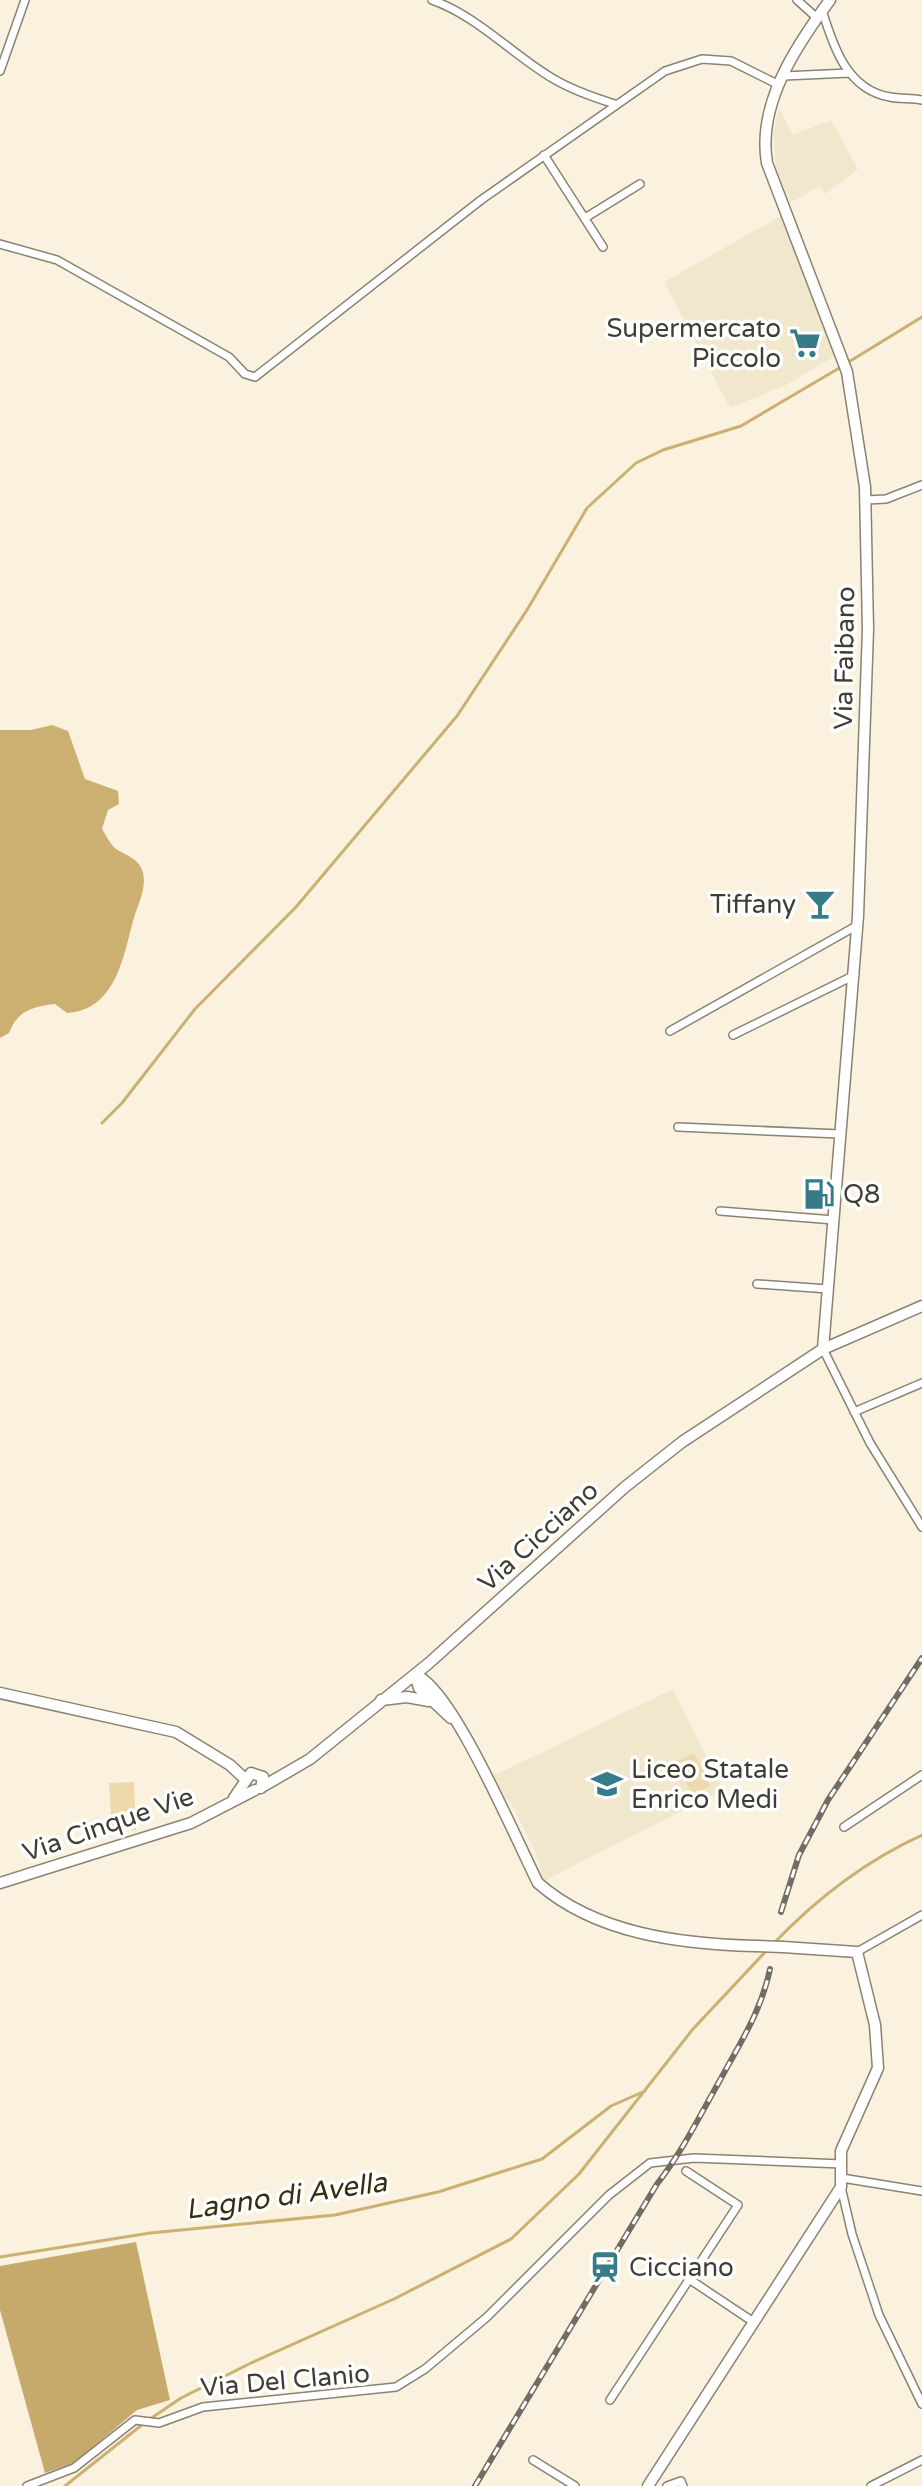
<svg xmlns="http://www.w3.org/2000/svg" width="922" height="2486" viewBox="0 0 922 2486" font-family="'Varela Round',sans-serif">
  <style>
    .built { fill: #f1e7cd }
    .green { fill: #eed9ab }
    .forest { fill: #c5aa6c }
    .water { fill: #cbb071 }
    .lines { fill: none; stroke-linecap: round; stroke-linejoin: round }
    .stream { stroke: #cbb071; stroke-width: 3 }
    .street-casing { stroke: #8a8272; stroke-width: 10 }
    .secondary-casing { stroke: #8a8272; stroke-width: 13 }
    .street { stroke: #fff; stroke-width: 7 }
    .secondary { stroke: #fff; stroke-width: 10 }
    .rail-casing { stroke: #726d63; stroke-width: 6 }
    .rail { stroke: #fff; stroke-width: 3; stroke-dasharray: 9; stroke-linecap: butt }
    .secondary-bridge-casing { stroke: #8a8272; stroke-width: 13; stroke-linecap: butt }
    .secondary-bridge { stroke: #fff; stroke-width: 10 }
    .labels { text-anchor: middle; stroke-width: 7; stroke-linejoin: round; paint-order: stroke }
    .poi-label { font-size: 26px; fill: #403d35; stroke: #fff; text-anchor: start }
    .street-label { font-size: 26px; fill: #403d35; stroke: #fff }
    .water-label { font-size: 28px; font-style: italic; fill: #392d10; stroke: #fff }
  </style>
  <rect width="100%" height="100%" fill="#faf2df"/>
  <path class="built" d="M779,108l14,27 38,-15 27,49 -33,25 -5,-8 -30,17 -14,-36 -3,-34z
    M781,216l56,139 -51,30 -56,23 -66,-126z
    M673,1689l50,101 -179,91 -9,-30 -24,-48 -13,-11 -7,-15z"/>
  <path class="green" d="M694,1753l17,33 -19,9 -16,-33z
    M134,1782l2,48 -24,1 -3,-48z"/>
  <path class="forest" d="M136,2242l34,158 -33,10 -63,53 -29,10 -45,-163v-44z"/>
  <path class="water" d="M52,725l16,6 17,48 33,12 1,13 -11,6 -6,19c4,6 8,15 14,20 11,7 24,10 27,24 4,16 -6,33 -10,48 -10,38 -18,89 -66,92l-12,-9c-23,3 -37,6 -46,29l-9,5v-308h31z"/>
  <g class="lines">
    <path class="stream" d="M847,363l75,-46
      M102,1123l20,-20 73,-94 101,-102 161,-191 70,-106 60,-102 49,-45 27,-13 78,-24 100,-59
      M773,1944c42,-44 94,-84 149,-109
      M0,2257l150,-24 185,-18 103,-23 104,-33 69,-53 34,-15
      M150,2419l31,-21 70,-35 143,-64 117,-60 68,-65 114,-145 75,-80
      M65,2486l78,-62"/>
    <defs>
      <path id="street" d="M432,0c45,16 80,54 120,78 20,12 40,19 63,26
        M797,0l20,18
        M822,10c11,36 25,80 68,87 10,2 21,1 32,3
        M0,71l25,-71
        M784,76l65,-3
        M544,155l59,92
        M585,218l55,-34
        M0,244l57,16 172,97 16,17 10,3 226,-177 184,-129 37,-12 29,2 48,24
        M866,500l20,-1 36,-14
        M670,1031l188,-106
        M733,1035l122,-60
        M678,1127l162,7
        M720,1211l114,9
        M757,1284l71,5
        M823,1349l47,94 52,84
        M854,1412l68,-29
        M844,1827l78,-52
        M857,1952l65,-37
        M842,2178l80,13
        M841,2187l11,47 27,81 43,89
        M689,2279l63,42
        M610,2400l128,-195 -52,-34
        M533,2460l42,26
        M27,2486l47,-18 61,-48 24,3 44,-16 193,-20 29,-18 62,-52 122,-122 41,-32 44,-5 148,6
        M667,2486l14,-5 2,5
        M871,2486l51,-26"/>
      <path id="secondary" d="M823,1349l35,-433 10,-287 -3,-142 -18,-115 -80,-209c-10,-59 29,-117 63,-163
        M415,1675c36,10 103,169 123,208 58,51 143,61 217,63
        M415,1675l4,13 32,30
        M0,1693l176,39 54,33 16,15
        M381,1700l26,-3 22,4
        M262,1787l48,-28 119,-96 196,-176 57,-45 141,-93 99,-43
        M234,1798l17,-25 12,4 -2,11
        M0,1883l191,-60 64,-33
        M648,2486l193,-299v-36l37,-83 -3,-43 -18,-73 -74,-5"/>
    </defs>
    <use href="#street" class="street-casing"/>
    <use href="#secondary" class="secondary-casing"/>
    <use href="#street" class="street"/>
    <use href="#secondary" class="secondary"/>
    <defs>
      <path id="rail" d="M781,1912l18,-57 29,-55 94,-142
        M475,2486l182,-302c25,-32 42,-67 62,-102 21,-39 42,-70 51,-113"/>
    </defs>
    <use href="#rail" class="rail-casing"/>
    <use href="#rail" class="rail"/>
    <defs>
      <path id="secondary-bridge" d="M755,1946l28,1"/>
    </defs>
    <use href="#secondary-bridge" class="secondary-bridge-casing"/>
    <use href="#secondary-bridge" class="secondary-bridge"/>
  </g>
  <defs>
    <symbol id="supermarket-bare" viewBox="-9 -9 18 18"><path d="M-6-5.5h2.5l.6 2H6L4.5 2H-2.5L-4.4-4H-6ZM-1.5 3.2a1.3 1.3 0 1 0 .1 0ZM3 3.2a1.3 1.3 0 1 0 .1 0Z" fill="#357b88" stroke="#fff" stroke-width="2.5" paint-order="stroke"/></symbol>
    <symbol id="bar-bare" viewBox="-9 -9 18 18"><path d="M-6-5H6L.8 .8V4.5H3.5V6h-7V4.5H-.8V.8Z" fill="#357b88" stroke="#fff" stroke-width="2.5" paint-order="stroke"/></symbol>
    <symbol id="fuel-bare" viewBox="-9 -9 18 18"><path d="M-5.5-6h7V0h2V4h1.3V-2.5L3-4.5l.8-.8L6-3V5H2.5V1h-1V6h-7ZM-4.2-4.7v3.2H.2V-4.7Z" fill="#357b88" stroke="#fff" stroke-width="2.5" paint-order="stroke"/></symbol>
    <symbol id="school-bare" viewBox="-9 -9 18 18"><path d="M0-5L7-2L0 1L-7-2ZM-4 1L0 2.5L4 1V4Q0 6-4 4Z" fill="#357b88" stroke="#fff" stroke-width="2.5" paint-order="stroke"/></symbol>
    <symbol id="station-bare" viewBox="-9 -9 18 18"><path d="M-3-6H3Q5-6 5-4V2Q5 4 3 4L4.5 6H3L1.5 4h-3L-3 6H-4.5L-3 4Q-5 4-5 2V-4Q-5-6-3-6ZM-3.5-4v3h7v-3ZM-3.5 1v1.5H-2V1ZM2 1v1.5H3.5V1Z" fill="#357b88" stroke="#fff" stroke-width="2.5" paint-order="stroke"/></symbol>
  </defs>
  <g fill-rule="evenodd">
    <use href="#supermarket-bare" x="783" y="321" width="44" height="44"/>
    <use href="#bar-bare" x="798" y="882" width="44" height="44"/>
    <use href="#fuel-bare" x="797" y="1172" width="44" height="44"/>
    <use href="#school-bare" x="585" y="1762" width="44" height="44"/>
    <use href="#station-bare" x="583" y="2245" width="44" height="44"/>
  </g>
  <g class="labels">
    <g class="poi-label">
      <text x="781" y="337" text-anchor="end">Supermercato<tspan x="781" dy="30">Piccolo</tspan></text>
      <text x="796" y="913" text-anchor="end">Tiffany</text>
      <text x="843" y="1203">Q8</text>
      <text x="631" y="1778">Liceo Statale<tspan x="631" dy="30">Enrico Medi</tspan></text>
      <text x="629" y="2276">Cicciano</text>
    </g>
    <g class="street-label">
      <text transform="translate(844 658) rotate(-89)" y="9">Via Faibano</text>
      <text transform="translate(538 1536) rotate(-42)" y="9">Via Cicciano</text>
      <text transform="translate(108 1824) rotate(-19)" y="9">Via Cinque Vie</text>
      <text transform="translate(285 2380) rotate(-5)" y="9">Via Del Clanio</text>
    </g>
    <g class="water-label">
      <text transform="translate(286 2195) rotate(-8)" y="10">Lagno di Avella</text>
    </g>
  </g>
</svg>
